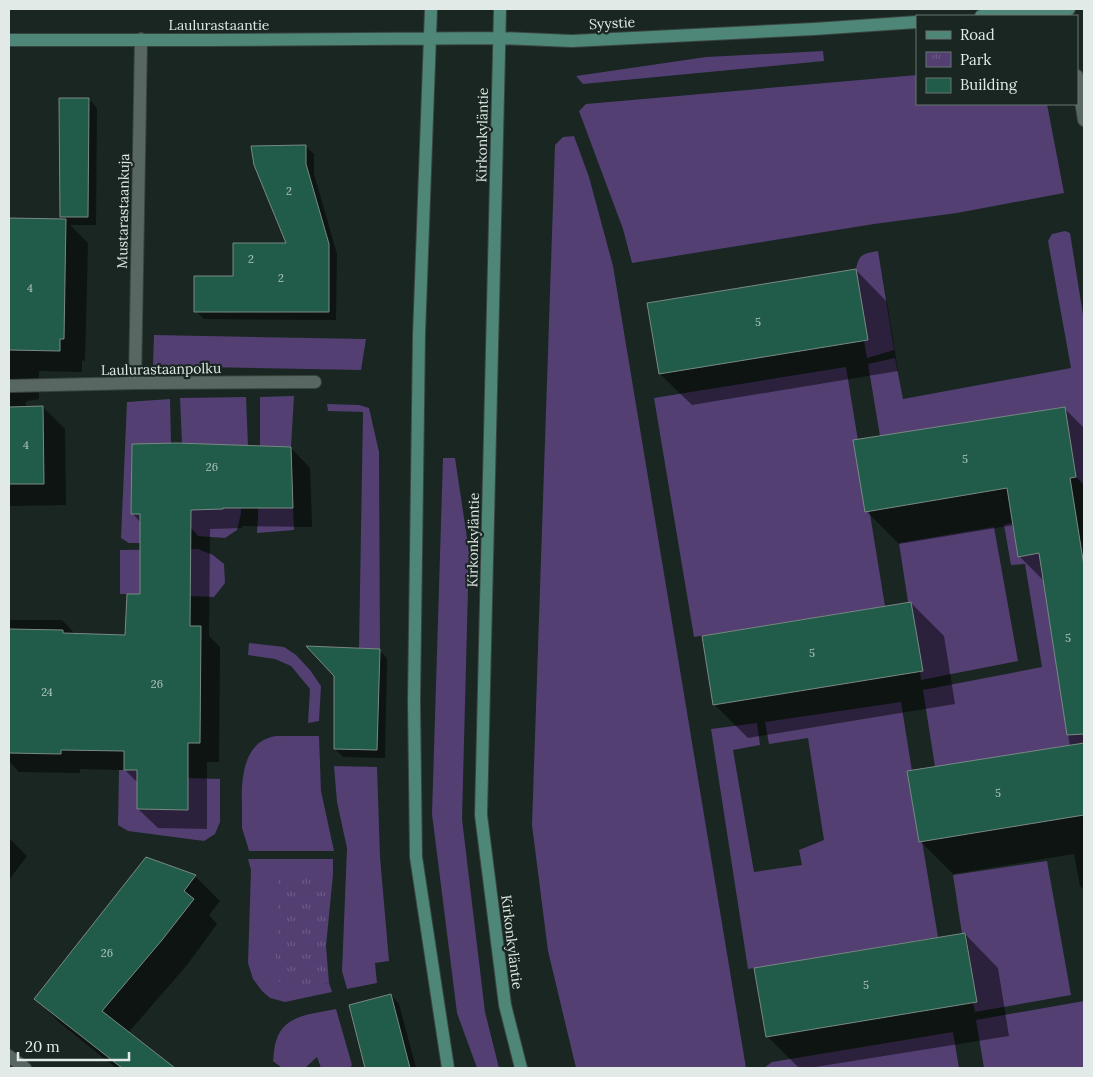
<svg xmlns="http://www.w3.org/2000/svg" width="1093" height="1077" viewBox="0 0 1093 1077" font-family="Lora,serif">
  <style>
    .grass { fill: #533f72 }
    .park { fill: url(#park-tufts) }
    .shadow { fill: #0007 }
    .building { fill: #215c4b; stroke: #7a8984 }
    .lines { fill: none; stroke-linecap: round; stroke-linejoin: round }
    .street-casing { stroke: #394440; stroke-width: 14 }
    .secondary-casing { stroke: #394440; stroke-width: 14 }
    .street { stroke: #596762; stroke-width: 12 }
    .secondary { stroke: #4e8677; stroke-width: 12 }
    .labels { text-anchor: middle; stroke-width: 4.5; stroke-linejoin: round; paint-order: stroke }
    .number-label { font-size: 11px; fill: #b1c6bf }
    .street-label { font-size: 14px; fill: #e1eae6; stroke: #192622 }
  </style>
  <defs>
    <pattern id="park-tufts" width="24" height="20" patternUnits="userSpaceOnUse" patternTransform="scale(1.25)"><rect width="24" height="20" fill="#533f72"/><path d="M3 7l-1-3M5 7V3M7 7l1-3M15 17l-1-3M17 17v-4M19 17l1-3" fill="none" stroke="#6b5b86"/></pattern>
  </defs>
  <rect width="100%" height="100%" fill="#192622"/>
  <path class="grass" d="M823,51l1,10 -241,23 -7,-8 130,-19z
    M917,75v29h130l17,89 -107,20 -83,11 -242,39 -9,-34 -44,-118 7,-7z
    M574,136l15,41 24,89 133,802h-170l-28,-117 -16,-126 23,-680 8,-8z
    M1065,231l5,2 14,88v164l-8,-8 -12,-70 -184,29 -12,-72 27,-6 8,41 168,-31 -23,-127 4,-7z
    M878,251l16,99 -27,8 -3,-17 4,-1 -12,-71c3,-16 8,-15 22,-18z
    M154,335l212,4 -5,31 -208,-4z
    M846,367l39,239 -191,31 -40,-239z
    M294,396l-3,51 -31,-1v-49z
    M246,397l2,49 -66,-2 -2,-46z
    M170,399l1,45h-39l-1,70h26l31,29h-59l-8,-5 6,-136z
    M327,404l32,1 10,3 10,44 1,197 -21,-1 4,-236 -35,-1z
    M443,458h12l14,93 -7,268 23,193 14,56h-22l-20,-55 -25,-199z
    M259,496h17v12h17l1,22 -37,3z
    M222,497h19v16l-4,17 -12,8 -27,-2 -24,-27h48z
    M1012,523l6,33 21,-3 25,161 20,-3v32l-149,24 -12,-77 119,-23 -17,-103 -14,1 -7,-40z
    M994,527l24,134 -97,19 -1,-9 3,-1 -12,-68h-3l-9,-59z
    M198,549l15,6 11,9 1,19 -11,14 -23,-1v-37l-51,-1v36h-20v-44z
    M249,643l35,4 12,8 14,15 11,16 -2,35 -11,2 2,-34 -19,-23 -16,-7 -27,-4z
    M901,702l11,69 -5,1 12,69h3l16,96 -190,32 -37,-240 46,-6 3,22 -27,5 21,122 48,-7 -3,-15 25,-10 -16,-102 -39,6 -4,-22z
    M277,736h42l2,55 13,60h-85c-2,-8 -5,-16 -7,-23 0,-6 0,-13 0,-20 -1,-27 0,-68 35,-72z
    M334,766l43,1 3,90 9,104 -14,2 2,20 -30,6 -5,-18 5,-123 -10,-46z
    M119,770h18v39l50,1 1,-32 32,1v43l-5,12 -11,7 -76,-10 -10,-6z
    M248,859h85v15h-54l16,115 34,-6 3,9 -47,10 -15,-4 -8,-7 -9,-12 -5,-16 3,-93z
    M1047,861l24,134 -96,17 -2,-9 4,-1 -11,-69 -4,1 -9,-59z
    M1084,1001v67h-100l-8,-48z
    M336,1009l16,56 -2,3h-29l-4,-11 -12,11h-23l-9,-7c1,-7 1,-14 3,-20 8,-27 37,-27 60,-32z
    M953,1032l6,36h-195l8,-6z"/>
  <path class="park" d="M279,873l54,1 -7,72 3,37c-19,4 -49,16 -54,-13z"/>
  <path class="shadow" d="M89,99l8,9 -1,117h-26l18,18 -3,118 -3,-1v12l-43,-1v28l-12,2 -2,3 4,4 14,-1 22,22 1,76 -57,1v-287l56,1 -4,-4z
    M305,146l9,8v20l23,80 -1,66 -132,-1 -8,-8 38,-34 54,-32z
    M856,270l31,32 11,69 -206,34 -32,-31z
    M1064,408l20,20v462l-4,-4 -6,-32 -121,20 -33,-33 150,-94 -25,-165 -26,-26 -5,-31 -115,19 -33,-33z
    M291,448l19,20 2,59 -70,-1v2l-32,1 -1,107 11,11 -1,115h-12v67l-49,-1 -20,-19v-26l-13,-13 -45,-1v4l-61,-1 -10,-11v-141h53l14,15 50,1 15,-41v-72l-9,-10z
    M911,603l33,33 11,68 -207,34 -34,-34z
    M379,650l8,8 -2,100 -42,-1 -8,-8v-74z
    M9,838l18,18 -18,24z
    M147,858l48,18 25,25 -11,14 8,9 -30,41 -59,68 45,35h-57l-56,-45 -24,-24z
    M965,934l33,34 11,68 -200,32h-10l-32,-32z
    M391,995l8,9 17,64h-50l-15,-62z"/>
  <path class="building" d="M59,98h30l-1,119h-28z
    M306,145v19l23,80v68h-135v-36h39v-33h53l-32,-78 -3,-19z
    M9,218l57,1 -2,120h-4v12l-51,-1z
    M856,269l12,71 -209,34 -12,-71z
    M43,406l1,78h-35v-77z
    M1065,407l11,70 -6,1 14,88v168l-17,1 -28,-182 -21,4 -11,-69 -142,24 -12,-72z
    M177,443l114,4 2,61h-70v1l-32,1 -1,116h11l-1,117h-12v67l-51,-1v-39h-13v-19l-63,-1v4l-52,-1v-124l54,1v3l62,2 2,-41h13v-80h-9l1,-70z
    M911,602l12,69 -210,34 -11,-69z
    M306,646l74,3 -3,101 -43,-1v-73z
    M1084,743v72l-165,27 -12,-71z
    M146,857l50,18 -12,16 10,8 -32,41 -60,71 73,57h-53l-88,-69z
    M965,933l12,69 -211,35 -12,-69z
    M391,994l19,74h-45l-16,-63z"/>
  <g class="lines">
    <defs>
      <path id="street" d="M1077,76l7,44
        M135,383l6,-344
        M9,386l126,-3 180,-1
        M9,1056l16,12"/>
      <path id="secondary" d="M431,9l-12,326 -5,366 2,156 32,211
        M500,9l-19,806 24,190 16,63
        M981,16l88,-7
        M9,40h201l289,-2 73,3 242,-12 103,-7"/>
    </defs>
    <use href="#street" class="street-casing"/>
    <use href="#secondary" class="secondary-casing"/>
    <use href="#street" class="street"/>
    <use href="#secondary" class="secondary"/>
  </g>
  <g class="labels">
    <g class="number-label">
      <text x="289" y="195">2</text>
      <text x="251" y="263">2</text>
      <text x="281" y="282">2</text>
      <text x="30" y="292">4</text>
      <text x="758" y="326">5</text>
      <text x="26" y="449">4</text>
      <text x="965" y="463">5</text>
      <text x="212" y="471">26</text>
      <text x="1068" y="642">5</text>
      <text x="812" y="657">5</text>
      <text x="157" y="688">26</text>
      <text x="47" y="696">24</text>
      <text x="998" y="797">5</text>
      <text x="107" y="957">26</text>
      <text x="866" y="989">5</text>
    </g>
    <g class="street-label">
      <text transform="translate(612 23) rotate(-3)" y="5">Syystie</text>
      <text x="219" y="30">Laulurastaantie</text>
      <text transform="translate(482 135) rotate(-89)" y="5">Kirkonkyläntie</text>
      <text transform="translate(123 211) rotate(-89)" y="5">Mustarastaankuja</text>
      <text transform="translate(161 369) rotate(-1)" y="5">Laulurastaanpolku</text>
      <text transform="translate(473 540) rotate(-89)" y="5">Kirkonkyläntie</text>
      <text transform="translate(512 942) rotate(83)" y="5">Kirkonkyläntie</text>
    </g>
  </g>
  <rect width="1093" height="1077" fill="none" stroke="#e1eae6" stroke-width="20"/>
  <rect x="916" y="15" width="162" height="90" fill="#192622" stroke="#697470"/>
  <rect x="926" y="31" width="25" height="8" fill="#4e8677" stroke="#697470"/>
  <text x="960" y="40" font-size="15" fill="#e1eae6">Road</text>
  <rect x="926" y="52" width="25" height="15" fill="url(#park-tufts)" stroke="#697470"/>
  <text x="960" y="65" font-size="15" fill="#e1eae6">Park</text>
  <rect x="926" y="78" width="25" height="15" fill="#215c4b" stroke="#697470"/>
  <text x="960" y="90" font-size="15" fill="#e1eae6">Building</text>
  <path d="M18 1052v8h111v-8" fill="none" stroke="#e1eae6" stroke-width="2.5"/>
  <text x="25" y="1052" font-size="15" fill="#e1eae6" stroke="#192622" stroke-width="4" paint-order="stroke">20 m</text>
</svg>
